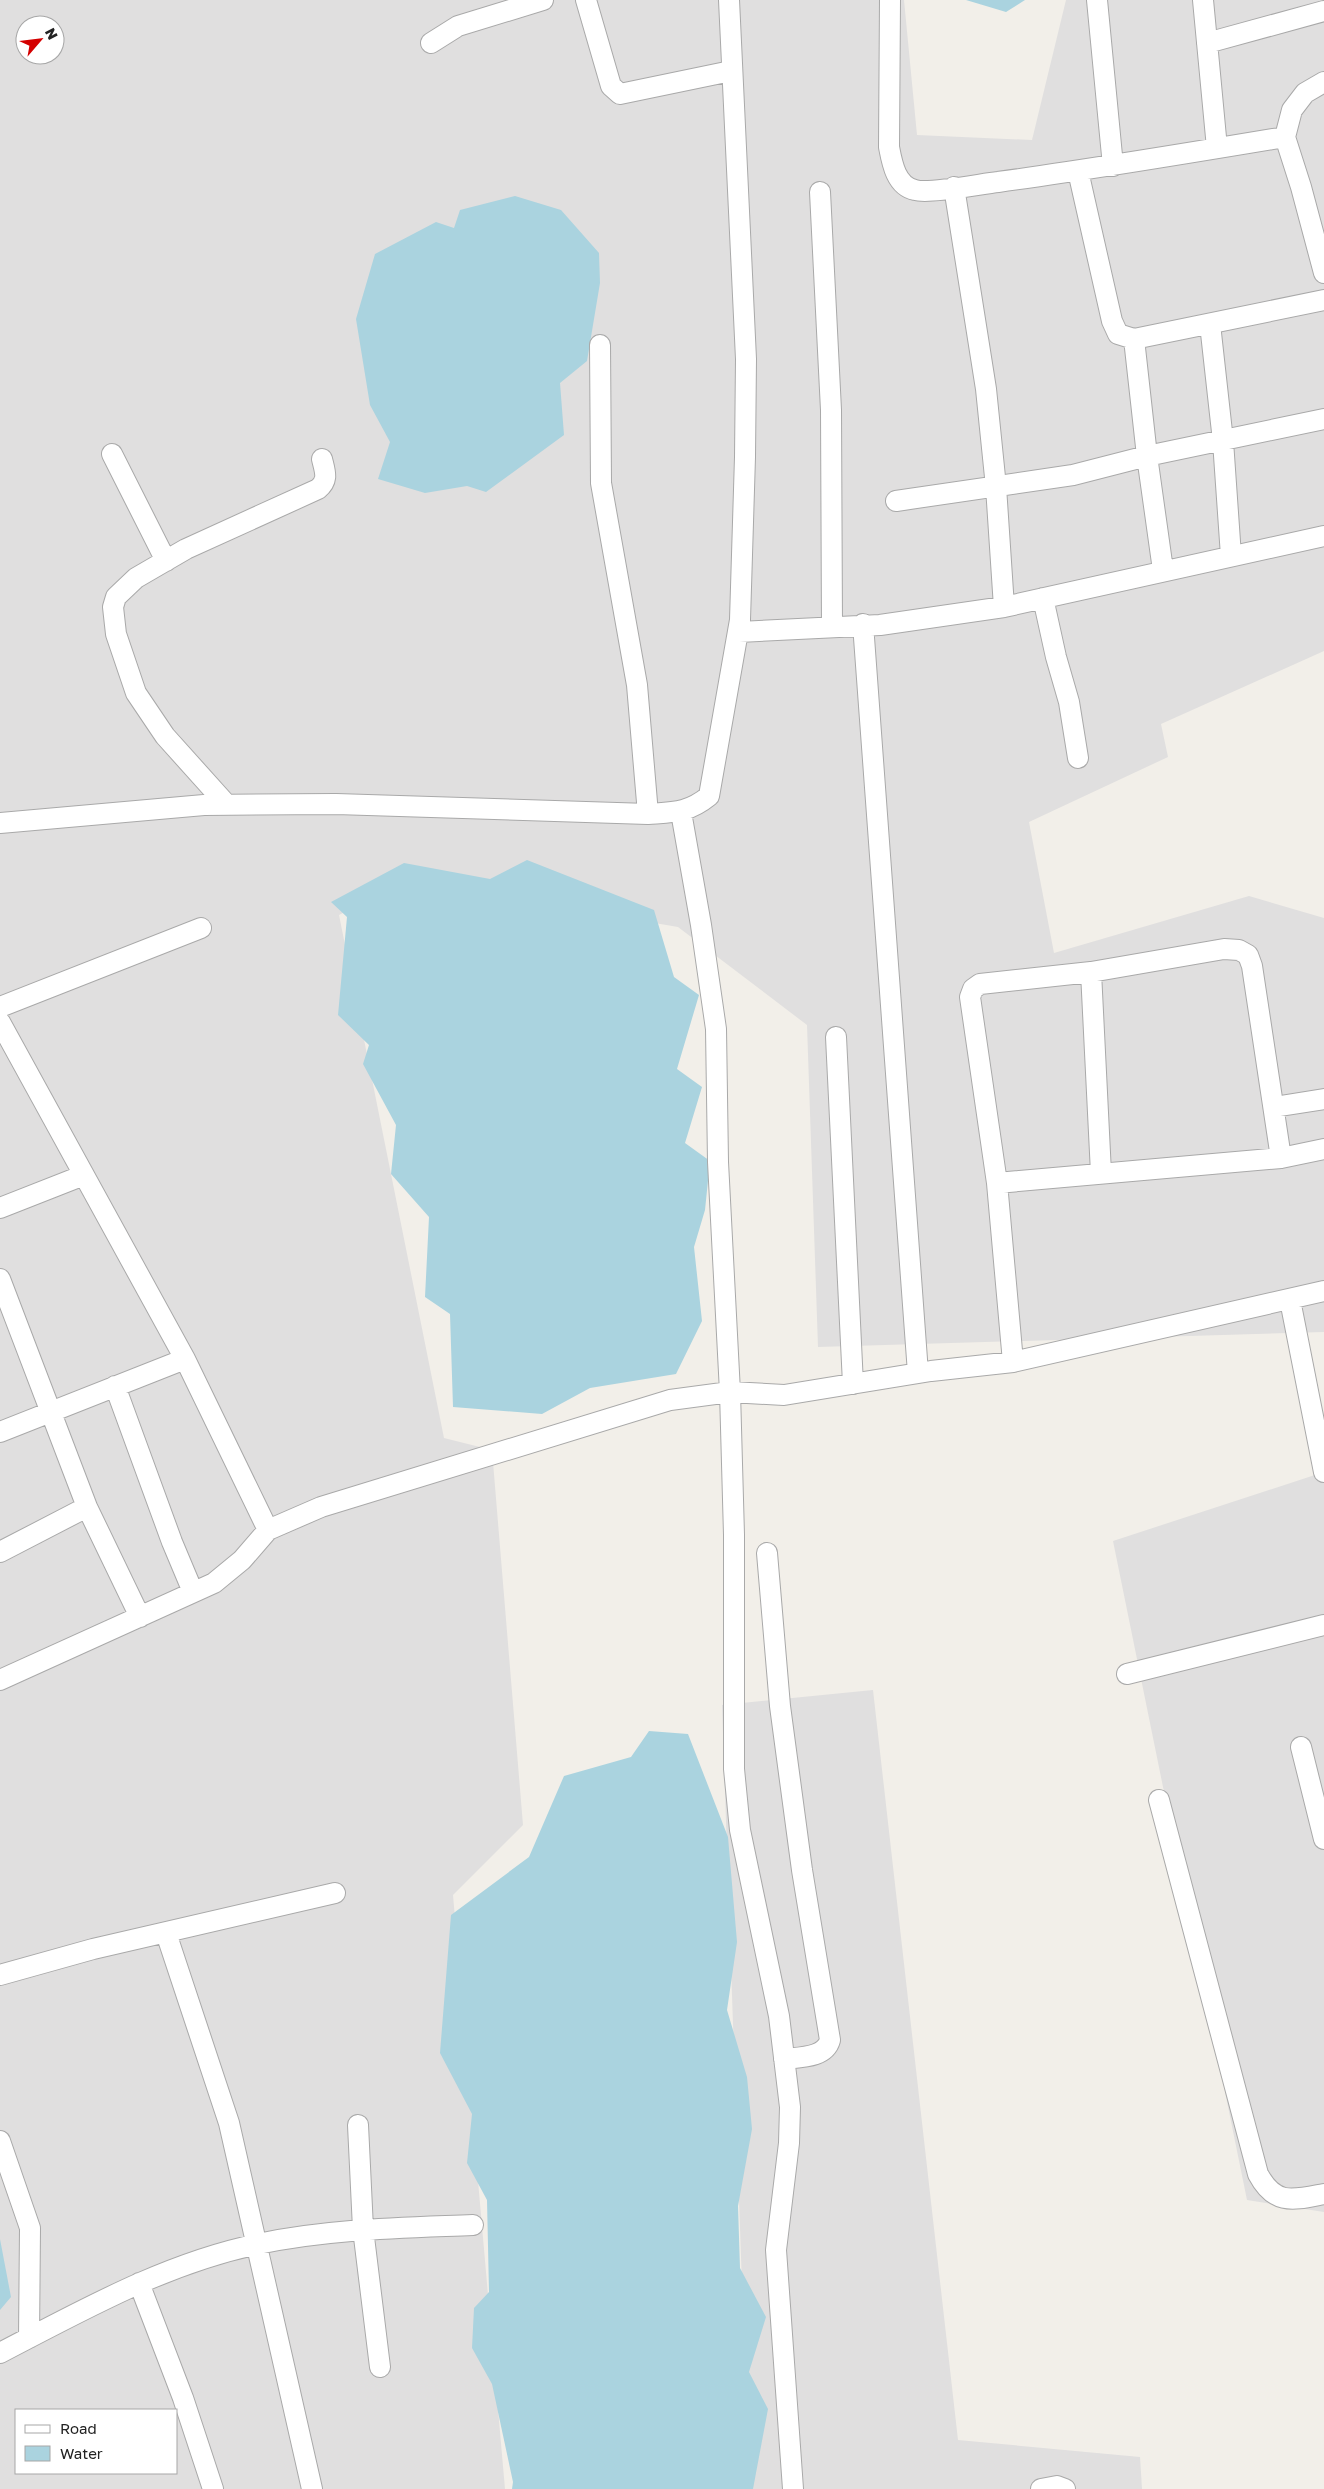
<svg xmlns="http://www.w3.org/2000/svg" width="1324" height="2489" viewBox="0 0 1324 2489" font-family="'Golos Text',sans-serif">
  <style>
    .residential { fill: #e0dfdf; fill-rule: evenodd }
    .water { fill: #aad3df }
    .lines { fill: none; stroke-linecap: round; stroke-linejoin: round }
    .minor-casing { stroke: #a9a9a9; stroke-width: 22 }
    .minor { stroke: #fff; stroke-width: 20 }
  </style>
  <rect width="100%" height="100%" fill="#f2efe9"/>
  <path class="residential" d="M0,0h904l13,135 115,5 34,-140h258v651l-163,73 7,33 -139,65 25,131 195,-57 75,22v414l-506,15 -11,-322 -129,-98 -273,-47 -66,35 105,523 48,12 31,375 -70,70 52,594h-505zM25,25h30v30h-30zM16,2410h160v63h-160z
    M1324,1472v740l-77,-12 -134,-659z
    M873,1690l85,750 182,17 2,32h-393l-27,-784z"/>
  <path class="water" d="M966,0h59l-19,12z
    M515,196l46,14 38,43 1,30 -13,78 -27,22 4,52 -78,57 -19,-6 -42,7 -47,-14 12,-37 -20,-37 -14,-86 19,-65 61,-32 18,6 6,-18z
    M527,860l127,50 20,67 25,18 -22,74 25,18 -17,56 25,18 -5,49 -11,37 8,74 -26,53 -86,14 -48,26 -89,-7 -3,-93 -25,-17 4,-80 -38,-43 5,-49 -33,-61 6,-19 -31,-30 9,-98 -16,-15 73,-39 86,16z
    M649,1731l39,3 40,103 9,105 -10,68 20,67 5,52 -14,77 2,62 26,49 -17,55 19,37 -15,80h-241l1,-7 -21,-98 -20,-36 2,-40 15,-16 -2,-92 -20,-37 5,-49 -32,-61 11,-138 78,-58 35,-81 67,-19z
    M0,2239l11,58 -11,13z"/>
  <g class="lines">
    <defs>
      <path id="minor" d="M586,0l25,86 9,8 111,-23
        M890,0l-1,147c3,16 7,39 26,43 14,4 65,-6 83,-8 96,-13 191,-29 287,-45
        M1097,0l16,166
        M1203,0l14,148
        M431,43l27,-17 85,-26
        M1207,43l117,-32
        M1324,82l-19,11 -13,17 -7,27 16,50 23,86
        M1078,171l34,150 6,13 16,5 190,-39
        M954,187l32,202 10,98 8,120
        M820,192l11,218 1,217
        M1210,324l13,117 8,115
        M1134,339l13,117 16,114
        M600,345l1,138 36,202 11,129
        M112,454l54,107
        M896,501l177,-26 74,-19 177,-37
        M1043,598l13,59 13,45 9,56
        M863,624l55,749
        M739,632l141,-7 124,-18 320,-71
        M227,805l-62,-69 -29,-43 -20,-59 -3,-27 3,-10 20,-19 50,-29 132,-60c11,-9 7,-17 4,-30
        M681,812l20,113 15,104 2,133 12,230 4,143v234l6,61 39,186 11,91 -1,36 -13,107 17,239
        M0,823l204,-18 132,-1 312,10c26,-2 40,-1 61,-18l31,-176 5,-163 1,-98 -17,-359
        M1091,972l10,201
        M0,1007l201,-79
        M0,1022l185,337 83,171
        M836,1037l17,347
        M1274,1107l50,-8
        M997,1183l284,-25 43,-9
        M0,1208l84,-33
        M0,1279l87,228 53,110
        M1290,1300l34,172
        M1013,1362l-16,-179 -27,-186 3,-8 7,-5 111,-12 133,-23 15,1 9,5 4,11 29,192
        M115,1386l57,156 21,50
        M0,1432l185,-73
        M0,1552l87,-45
        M767,1553l13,153 22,164 28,170c-5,18 -30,17 -46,19
        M1127,1674l197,-49
        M0,1680l214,-97 28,-23 26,-30 53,-23 349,-107 60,-8 54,3 147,-24 82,-9 311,-71
        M1301,1747l23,92
        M1159,1800l99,374c17,32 35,26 66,20
        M166,1933l63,190 83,366
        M0,1975l93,-26 242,-56
        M358,2125l5,104 17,138
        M0,2141l30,87 -1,110
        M139,2283l44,115 30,91
        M0,2353c83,-43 166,-90 258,-109 70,-15 143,-16 215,-19
        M1041,2489l16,-3 8,3"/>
    </defs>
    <use href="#minor" class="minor-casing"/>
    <use href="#minor" class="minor"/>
  </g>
  <rect x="15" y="2409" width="162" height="65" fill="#ffffff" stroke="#a7a7a7"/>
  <rect x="25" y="2425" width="25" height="8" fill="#ffffff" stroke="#a7a7a7"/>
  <text x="60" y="2434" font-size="15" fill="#222222">Road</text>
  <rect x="25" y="2446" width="25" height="15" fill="#aad3df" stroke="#a7a7a7"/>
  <text x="60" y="2459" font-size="15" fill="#222222">Water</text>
  <g transform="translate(40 40) rotate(62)"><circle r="24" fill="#ffffff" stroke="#a7a7a7"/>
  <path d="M0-4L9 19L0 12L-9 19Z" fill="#d40000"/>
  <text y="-8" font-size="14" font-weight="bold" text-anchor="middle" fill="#222222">N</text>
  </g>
</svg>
